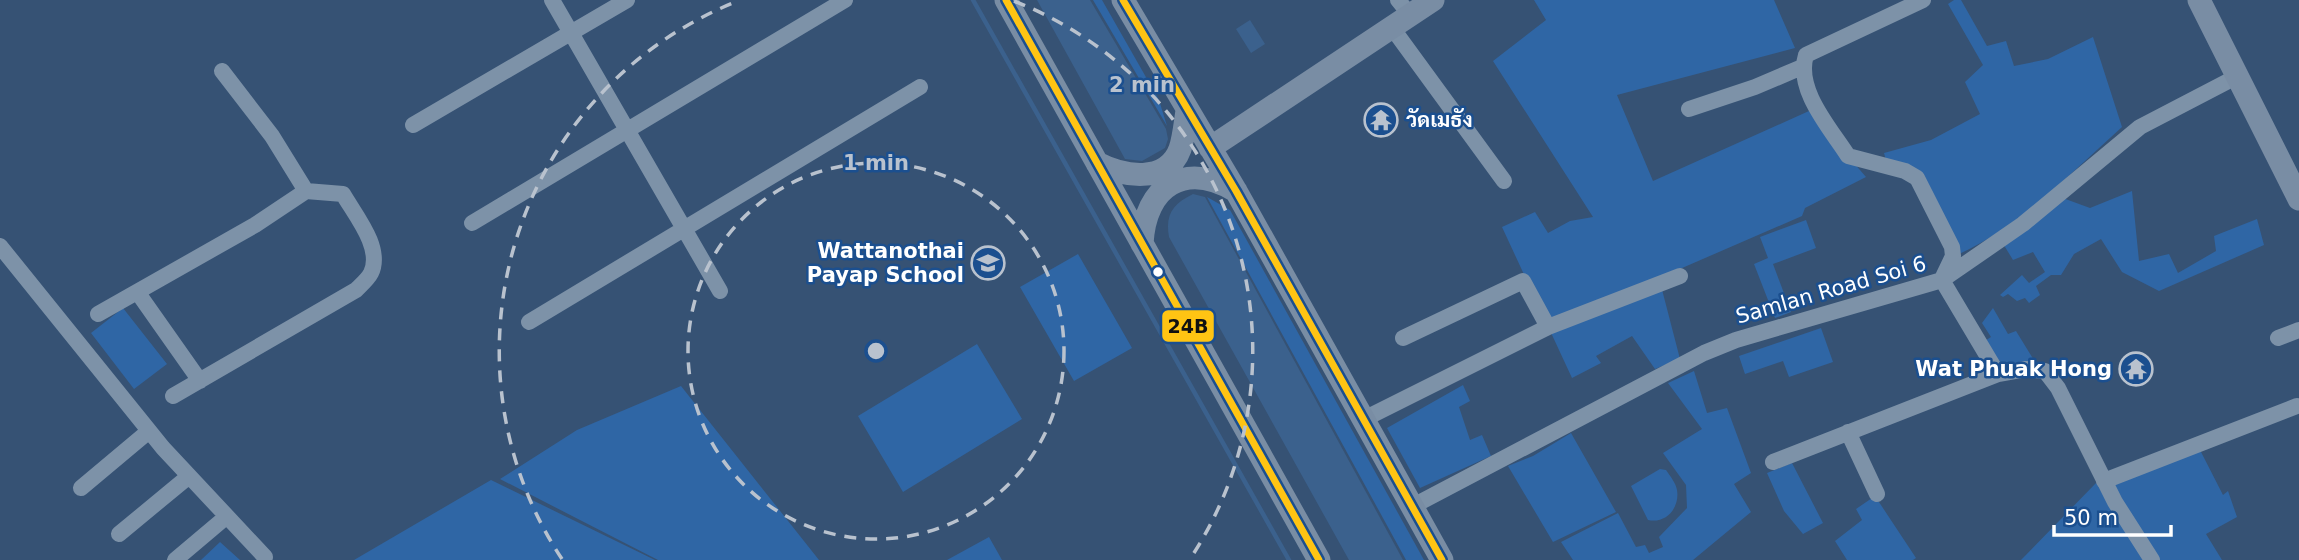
<svg xmlns="http://www.w3.org/2000/svg" width="2299" height="560" viewBox="0 0 2299 560" font-family="'DejaVu Sans',Sarabun,sans-serif">
  <style>
    .green { fill: #2f66a5 }
    .water { fill: #3b618d }
    .lines { fill: none; stroke-linecap: round; stroke-linejoin: round }
    .stream { stroke: #3b618d; stroke-width: 4.5 }
    .street { stroke: #7d92a8; stroke-width: 16 }
    .secondary { stroke: #798da4; stroke-width: 23 }
    .bus-1-casing { stroke: #1b4f8f; stroke-width: 12 }
    .bus-1 { stroke: #ffc413; stroke-width: 7 }
    .ring { fill: none; stroke: #b9c2ce; stroke-width: 3.5; stroke-dasharray: 12 9 }
    .bus-dot { fill: #fff; stroke: #1b4f8f; stroke-width: 2.5 }
    .labels { text-anchor: middle; stroke-width: 5; stroke-linejoin: round; paint-order: stroke }
    .poi-label { font-size: 21px; font-weight: bold; fill: #fff; stroke: #1b4f8f; text-anchor: end }
    .street-label { font-size: 21px; fill: #fff; stroke: #1b4f8f }
    .centre { fill: #b9c2ce; stroke: #1b4f8f; stroke-width: 3.5 }
    .ring-label { font-size: 21px; text-anchor: middle; font-weight: bold; fill: #b9c2ce; stroke: #1b4f8f; stroke-width: 5; stroke-linejoin: round; paint-order: stroke }
    .line-badge { stroke: #1b4f8f; stroke-width: 2.5 }
    .pale-badge-label { font-size: 19px; text-anchor: middle; font-weight: bold; fill: #111 }
  </style>
  <rect width="100%" height="100%" fill="#365274"/>
  <path class="green" d="M1093,0h9l57,100 8,26z
    M1534,0h240l21,48 -178,47 36,86 156,-70 57,66 -61,31 -3,8 -143,62 21,81 -25,10 -23,-33 -36,20 5,7 -29,15 -70,-151 33,-15 13,21 22,-12 23,-4 -100,-156 53,-41z
    M1954,0h7l26,46 19,-5 8,25 34,-7 45,-22 29,90c-50,45 -101,99 -163,127l-31,-64 -41,-26 -3,-11 47,-13 49,-26 -15,-32 18,-17 -35,-61z
    M2132,191l7,70 30,-7 9,19 38,-22 -2,-15 43,-17 7,26 -105,46 -37,-19 -21,-33 -27,15 -13,21h-10l-15,11 4,9 -11,8 -4,-5 -8,3 -9,-7 -5,3 -3,-2 22,-20 7,8 16,-11 -12,-20 -20,8 -11,-18 58,-45 30,11z
    M1207,197l23,13 194,350h-18z
    M1806,220l10,28 -43,16 18,48 -16,6 -21,-54 14,-6 -8,-21z
    M1078,254l54,94 -58,33 -54,-94z
    M123,308l44,56 -33,25 -43,-56z
    M1993,308l15,26 8,-3 19,31 -34,7 -18,-27 8,-5 -9,-14z
    M1821,328l12,34 -44,15 -6,-16 -38,13 -6,-18z
    M977,344l45,75 -119,73 -45,-76z
    M1694,371l13,42 20,-5 24,65 -17,11 17,28 -58,48h-120l-12,-18 57,-29 18,34 9,-2 4,8 14,-6 -4,-10 28,-29 -1,-23 -23,-32 39,-24 -34,-46z
    M1463,385l7,16 -11,6 11,33 12,-5 9,21 -71,32 -33,-60z
    M681,386l138,174h-161l-158,-81 77,-49z
    M1571,433l45,79 -63,30 -45,-76 25,-10z
    M2200,450l23,45 5,-4 9,26 -31,17 16,26h-63l-49,-77z
    M1792,463l31,60 -20,11 -19,-23 -17,-38z
    M1660,469l6,1c4,6 10,13 11,20 3,18 -11,34 -29,30l-17,-34z
    M491,480l164,80h-301z
    M2096,483l53,77h-128z
    M1875,496l41,62 -3,2h-66l-12,-19 27,-21 -6,-11z
    M989,537l13,23h-55z
    M220,542l20,18h-39z"/>
  <path class="water" d="M1037,0h53l76,129 2,10 -3,9 -23,13 -17,-2z
    M1250,20l15,24 -14,9 -15,-24z
    M1193,194l12,3 198,363h-54l-180,-323c-4,-23 4,-33 24,-43z"/>
  <g class="lines">
    <path class="stream" d="M973,0l316,560"/>
    <path class="street" d="M552,0l168,291
      M1398,0l13,16
      M1923,0l-117,55c-11,35 25,74 42,101l57,15 12,7 35,69 1,9 -10,21
      M1393,29l111,152
      M1689,109l66,-22 47,-20
      M413,125l214,-125
      M472,223l373,-223
      M0,246l163,202 102,109
      M1942,280l56,94
      M138,293l62,88
      M98,314l157,-89 51,-34
      M529,322l391,-235
      M1403,338l120,-57 25,46
      M2278,338l21,-8
      M173,396l183,-106c5,-5 12,-11 15,-17 12,-25 -16,-58 -28,-79l-37,-3 -34,-55 -50,-65
      M1364,419l184,-92 132,-51
      M1848,432l29,62
      M1773,462l225,-88 28,-5 19,2 13,17 57,114 37,58
      M2104,481l193,-75
      M81,488l68,-57
      M1411,507l293,-154 32,-13 206,-60 81,-56 117,-97 98,-51
      M119,534l69,-57
      M175,560l51,-43"/>
    <path class="secondary" d="M1006,0l313,560
      M1123,0l113,191 206,369
      M2199,0l100,199
      M1210,148l223,-148
      M1097,163c25,13 70,22 83,-14 4,-12 5,-26 7,-38
      M1142,244c3,-59 43,-83 94,-53"/>
    <defs>
      <path id="bus-1" d="M1006,0l313,560
        M1123,0l113,191 206,369"/>
    </defs>
    <use href="#bus-1" class="bus-1-casing"/>
    <use href="#bus-1" class="bus-1"/>
  </g>
  <g class="ring">
    <circle cx="876" cy="351" r="188"/>
    <path d="M562 559A376 376 0 0 1 738 1M1014 1A376 376 0 0 1 1190 559"/>
  </g>
  <defs>
    <symbol id="temple-ring" viewBox="-11 -11 22 22"><circle r="9.5" fill="#1b4f8f" stroke="#b9c2ce" stroke-width="1.5"/><path d="M0-6L5-2H3V0L6.5 2.5H4V6H1.5V3h-3V6H-4V2.5H-6.5L-3 0V-2H-5Z" fill="#b9c2ce"/></symbol>
    <symbol id="school-ring" viewBox="-11 -11 22 22"><circle r="9.5" fill="#1b4f8f" stroke="#b9c2ce" stroke-width="1.5"/><path d="M0-5L7-2L0 1L-7-2ZM-4 1L0 2.5L4 1V4Q0 6-4 4Z" fill="#b9c2ce"/></symbol>
  </defs>
  <g fill-rule="evenodd">
    <use href="#temple-ring" x="1362" y="101" width="38" height="38"/>
    <use href="#school-ring" x="969" y="244" width="38" height="38"/>
    <use href="#temple-ring" x="2117" y="350" width="38" height="38"/>
  </g>
  <circle class="bus-dot" cx="1158" cy="272" r="6"/>
  <g class="labels">
    <g class="poi-label">
      <text x="1406" y="127" text-anchor="start">วัดเมธัง</text>
      <text x="964" y="258">Wattanothai<tspan x="964" dy="24">Payap School</tspan></text>
      <text x="2112" y="376">Wat Phuak Hong</text>
    </g>
    <g class="street-label">
      <text transform="translate(1831 290) rotate(-16)" y="7">Samlan Road Soi 6</text>
    </g>
  </g>
  <circle cx="876" cy="351" r="10" class="centre"/>
  <g class="ring-label">
    <text x="1142" y="92">2 min</text>
    <text x="876" y="170">1 min</text>
  </g>
  <rect class="line-badge" x="1161" y="309" width="54" height="34" rx="7" fill="#ffc413"/>
  <g class="pale-badge-label">
    <text x="1188" y="333">24B</text>
  </g>
  <path d="M2054 525v10h117v-10" fill="none" stroke="#ffffff" stroke-width="3.5"/>
  <text x="2064" y="525" font-size="21" fill="#ffffff" stroke="#1b4f8f" stroke-width="5" paint-order="stroke">50 m</text>
</svg>
